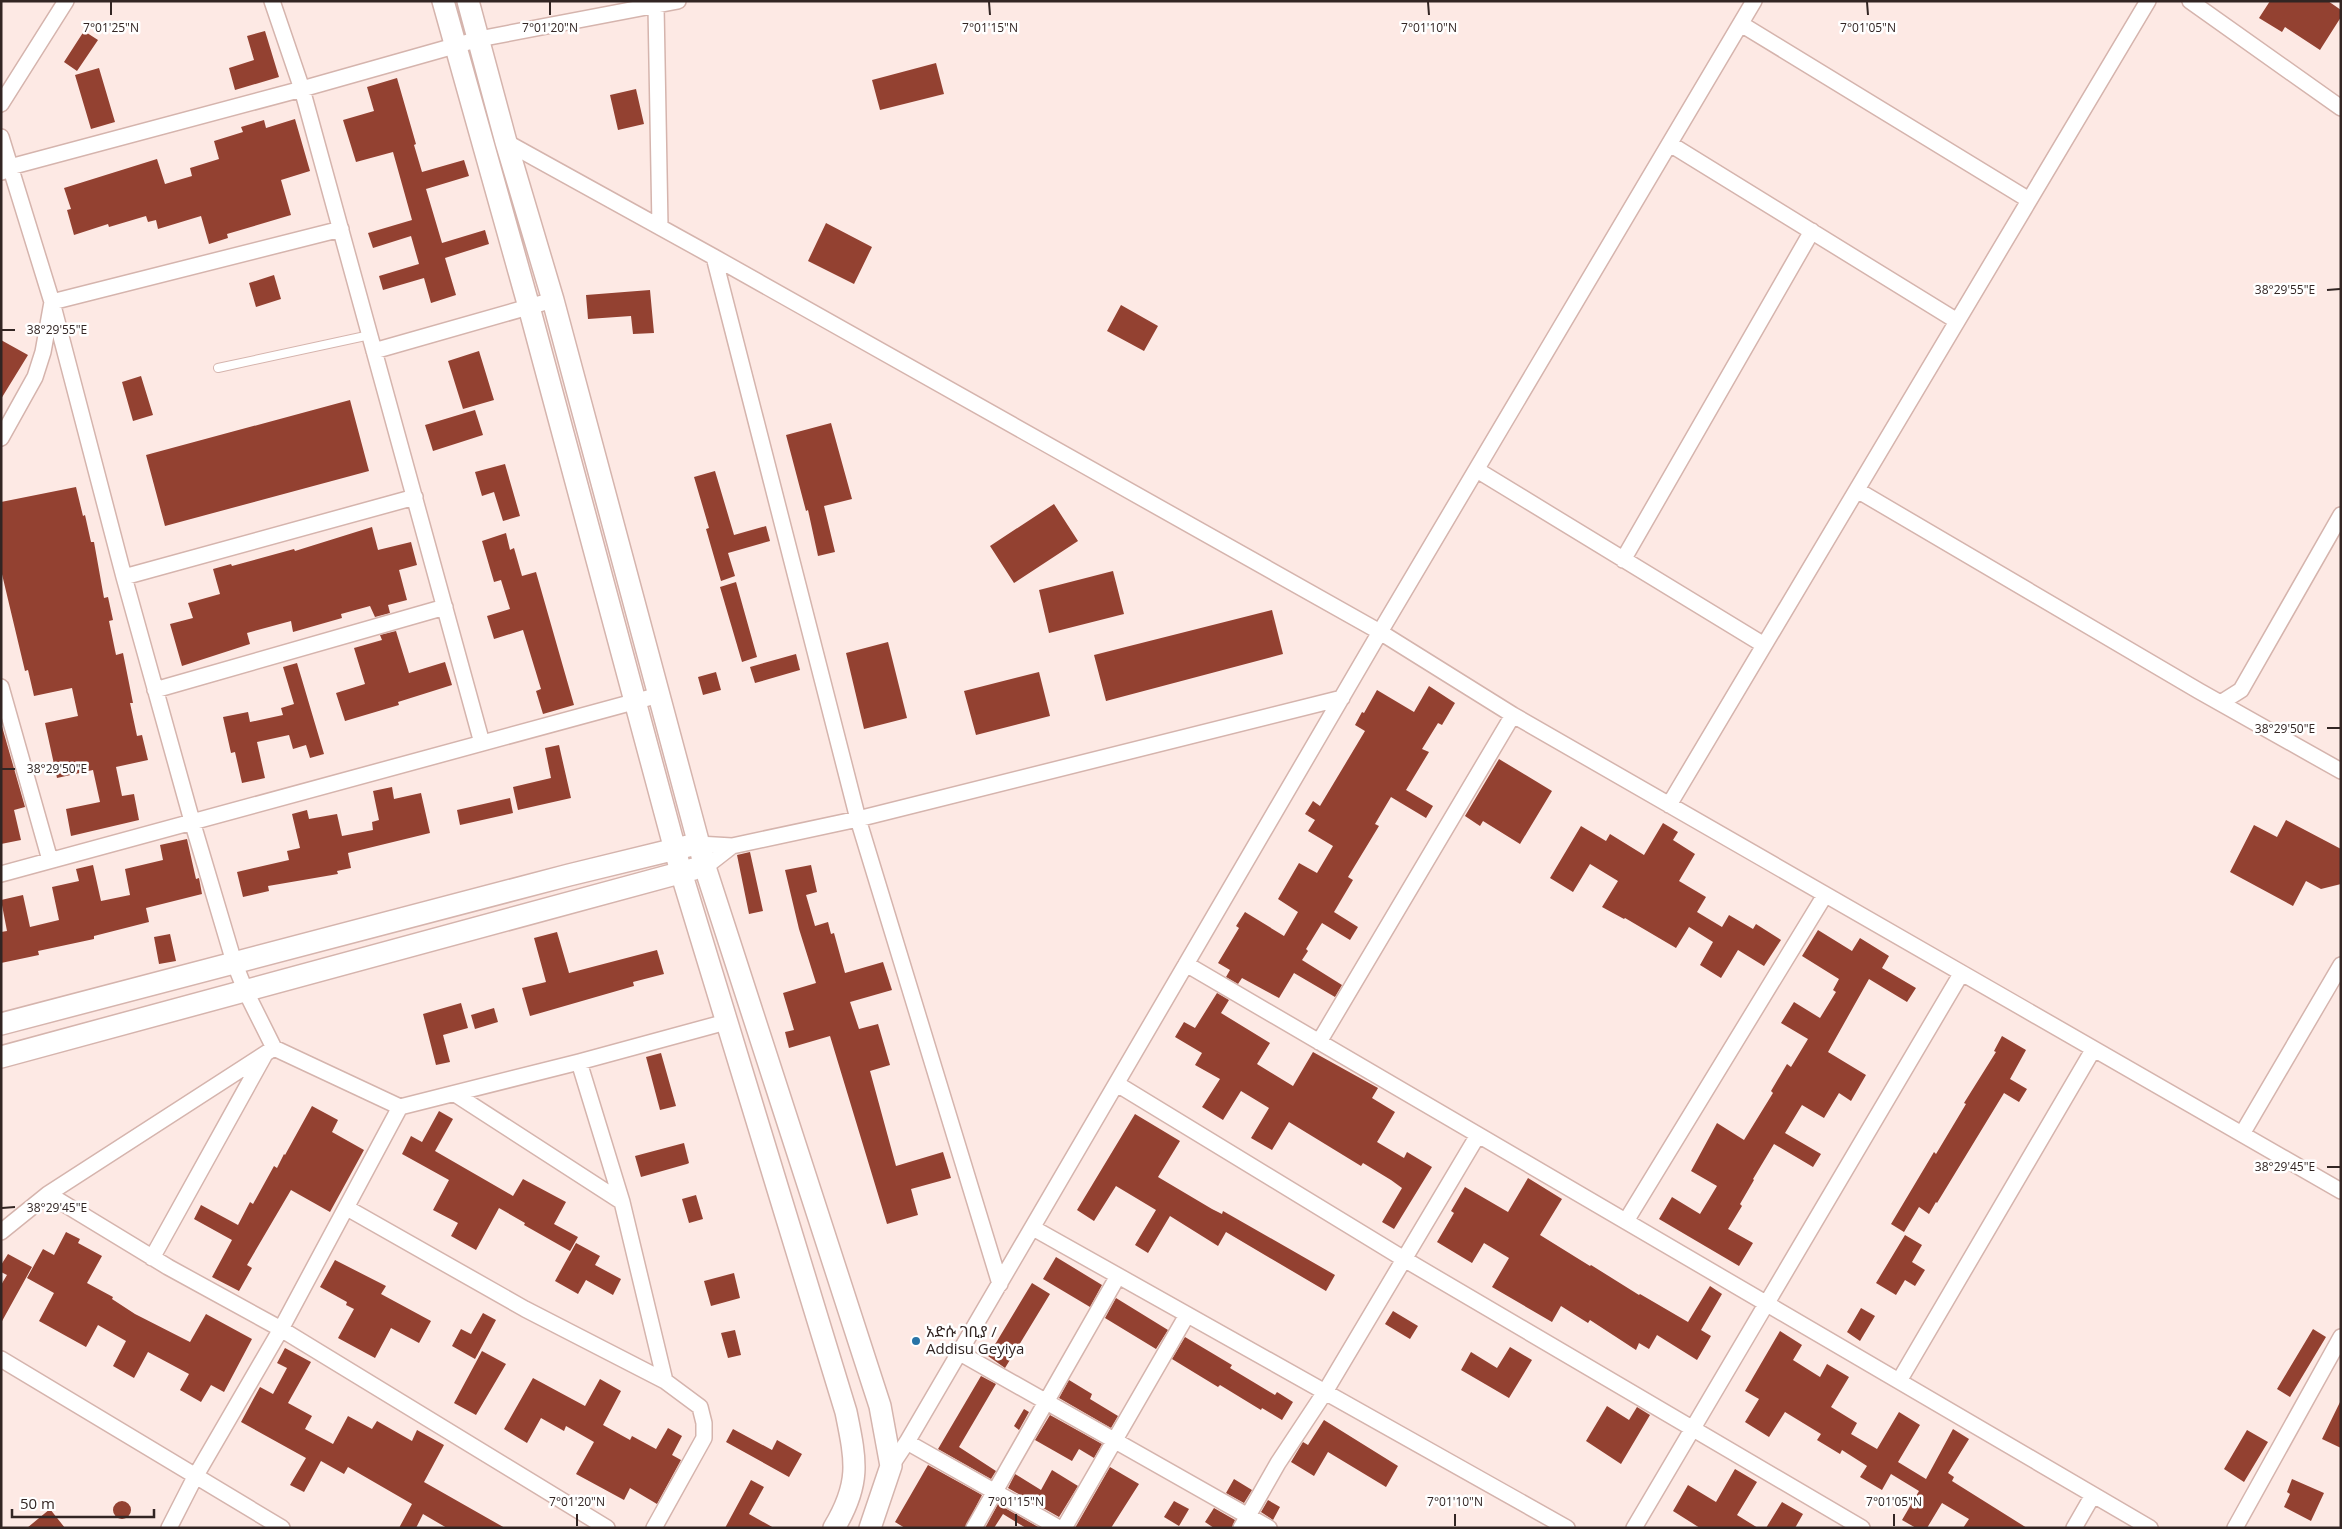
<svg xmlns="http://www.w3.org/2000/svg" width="2342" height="1529" viewBox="0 0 2342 1529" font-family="'Open Sans','Noto Sans Ethiopic',sans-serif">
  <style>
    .building { fill: #934131 }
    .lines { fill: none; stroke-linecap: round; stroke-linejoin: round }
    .lane-casing { stroke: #d5b4ad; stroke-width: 10 }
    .street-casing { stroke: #d5b4ad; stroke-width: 18 }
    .secondary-casing { stroke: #d5b4ad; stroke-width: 24 }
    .lane { stroke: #fff; stroke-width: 8 }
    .street { stroke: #fff; stroke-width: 15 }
    .secondary { stroke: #fff; stroke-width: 21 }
    .ticks { fill: none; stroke: #322523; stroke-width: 2 }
    .poi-dot { fill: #2873a6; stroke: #fff; stroke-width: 2 }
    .labels { text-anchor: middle; stroke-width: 5; stroke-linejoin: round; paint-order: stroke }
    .poi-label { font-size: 15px; fill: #322523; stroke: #fff; text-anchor: start }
    .ticks-label { font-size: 12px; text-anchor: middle; fill: #322523; stroke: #fff; stroke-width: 5; stroke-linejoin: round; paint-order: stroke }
  </style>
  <rect width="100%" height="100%" fill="#fde9e4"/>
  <path class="building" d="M2270,1h58l13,9v7l-21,33 -35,-23 -3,5 -23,-14z
    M84,31l14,9 -21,31 -13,-9z
    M265,31l14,46 -44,13 -6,-22 25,-8 -7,-24z
    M936,63l8,31 -64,16 -8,-30z
    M99,68l16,54 -24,7 -16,-54z
    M397,78l19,66 -2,1 8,27 42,-12 5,16 -43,13 16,54 43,-13 4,14 -44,14 11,37 -25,8 -7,-25 -41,12 -4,-14 40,-12 -8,-28 -38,12 -5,-15 44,-13 -19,-68 -37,10 -13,-42 31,-9 -7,-24z
    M636,89l8,35 -26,6 -8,-35z
    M295,119l15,52 -29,9 10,35 -64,19 1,4 -19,6 -8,-28 -43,13 -2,-9 -8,2 -2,-6 -37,11 -1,-3 -34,11 -7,-25 4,-1 -7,-21 93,-29 8,25 27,-8 -2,-8 29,-9 -5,-18 29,-9 -2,-5 23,-7 2,8z
    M826,223l46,24 -18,37 -46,-23z
    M274,275l7,24 -25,8 -7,-24z
    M650,290l4,43 -21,1 -2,-18 -43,3 -2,-24z
    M1121,305l37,21 -14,25 -37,-20z
    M1,340l27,15 -27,44z
    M479,351l15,49 -31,9 -15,-48z
    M141,376l12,39 -20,6 -11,-39z
    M350,400l19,71 -204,55 -19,-71z
    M475,410l8,25 -50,16 -8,-26z
    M831,423l21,76 -28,7 11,46 -17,4 -10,-46 -2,1 -20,-76z
    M505,464l15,52 -17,5 -9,-29 -12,4 -7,-24z
    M715,471l19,64 32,-9 4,15 -42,12 7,23 -14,5 -15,-52 3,-1 -15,-51z
    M76,487l7,29 2,-1 6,27h3l10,56 4,-1 5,23 -4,1 7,34 7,-2 10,50h-3l7,33 5,-1 6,25 -32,7 6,29 12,-2 5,26 -68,16 -5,-27 34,-7 -7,-32 -36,8 -12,-55 33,-7 -6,-28 -38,8 -6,-26 -3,1 -24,-101v-68z
    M1054,504l24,37 -64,42 -24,-37z
    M372,527l6,23 33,-8 6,23 -18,5 8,30 -19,5 2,8 -15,4 -5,-11 -29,8 1,4 -49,14 -2,-11 -44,12 3,11 -68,22 -12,-42 23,-6 -5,-15 32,-9 -7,-25 18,-5 1,2 62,-17 1,2z
    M506,533l4,17 4,-2 8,28 14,-4 38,133 -31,9 -7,-23 5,-2 -18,-59 -29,9 -7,-23 23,-7 -9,-29 -7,2 -12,-41z
    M1113,571l11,43 -75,19 -10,-43z
    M736,582l21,75 -15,5 -22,-75z
    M1272,610l11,44 -177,47 -12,-46z
    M396,631l13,42 36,-11 7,23 -54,17 1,3 -54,16 -9,-28 29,-9 -11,-36 28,-8 -2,-5z
    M888,642l19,76 -43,11 -18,-76z
    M796,654l4,16 -45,13 -5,-16z
    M297,663l27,91 -14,4 -4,-13 -13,4 -4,-14 -32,7 8,36 -23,5 -7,-31 -4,1 -8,-36 25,-5 2,10 33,-7 -2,-7 13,-4 -11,-37z
    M716,672l5,18 -18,5 -5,-18z
    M1039,672l11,44 -74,19 -12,-44z
    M1429,686l26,17 -13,22 -4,-2 -16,26 7,3 -23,38 27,16 -7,12 -35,-21 -16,27 4,2 -31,51 5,3 -19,32 24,15 -8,13 -28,-17 -16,26 2,2 -6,9 40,25 -7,12 -41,-24 -15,25 -37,-20 -4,6 -12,-7 4,-7 -12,-7 21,-35 -3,-2 9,-14 39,24 14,-24 -20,-13 21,-36 18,10 16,-27 -25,-15 7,-11 -10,-6 8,-13 7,5 45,-75 -10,-6 7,-13 2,1 13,-23 37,22z
    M1,723l24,84 -11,3 7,30 -20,4z
    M559,745l12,53 -53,12 -5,-23 38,-9 -6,-30z
    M1499,759l53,32 -32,53 -37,-23 -3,5 -15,-10z
    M392,787l2,12 27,-6 9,40 -82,20 3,15 -14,3 1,3 -70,12 1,5 -26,6 -6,-25 52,-12 -2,-9 13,-3 -8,-34 15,-4 2,9 28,-5 5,22 31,-6 -1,-8 7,-2 -6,-29z
    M510,798l3,15 -53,12 -3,-15z
    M2286,820l55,29v35l-20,5 -15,-8 -13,25 -63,-34 24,-47 23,12z
    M1663,823l15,9 -5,8 22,14 -16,27 27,16 -9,15 25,15 7,-12 24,14 3,-5 25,16 -17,26 -26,-16 -17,28 -21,-13 13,-23 -24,-15 -13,21 -51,-30 -1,1 -22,-12 16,-26 -28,-17 -17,28 -23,-14 31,-52 25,15 4,-7 34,21z
    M187,839l9,40 3,-1 3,16 -56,14 3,14 -55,14v3l-56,12 1,4 -38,8v-31l6,-1 -6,-31 22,-5 7,32 29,-7 -7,-33 27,-6 -3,-12 17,-4 8,36 29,-6 -5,-26 38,-9 -3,-15z
    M750,852l13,59 -14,3 -12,-59z
    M811,865l6,27 -11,3 9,31 13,-4 3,12 3,-1 11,40 38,-11 9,28 -42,12 9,27 19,-5 12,41 -20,6 26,95 47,-14 8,26 -40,11 7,26 -31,9 -57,-188 -41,12 -4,-16 9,-2 -11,-37 33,-10 -17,-54 -14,-59z
    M1818,930l34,21 8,-13 29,18 -7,12 34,20 -9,14 -38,-23 -41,73 38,23 -15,26 -12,-8 -15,25 -22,-13 -17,28 36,21 -8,13 -39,-23 -21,35 1,1 -14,24 2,2 -14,23 25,14 -14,23 -80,-47 13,-22 28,17 17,-28 -26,-15 26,-48 27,17 29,-47 -2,-2 16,-27 4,3 17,-28 -27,-16 13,-21 26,16 16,-26 -3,-2 6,-11 -37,-23z
    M557,932l12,41 88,-23 7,24 -31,8 1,4 -104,30 -8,-28 24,-6 -12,-44z
    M170,934l6,27 -17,3 -5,-27z
    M1217,993l12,7 -8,13 49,30 -13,21 36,22 20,-34 65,36 -6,10 23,14 -18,30 27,16 3,-6 25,15 -38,62 -12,-7 20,-34 -11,-8 -28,-17 -2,3 -72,-44 -17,28 -21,-12 18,-30 -28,-17 -18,29 -21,-13 18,-28 -25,-14 7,-12 -27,-16 9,-15 11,6z
    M461,1003l7,25 -25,7 7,27 -14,3 -13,-51z
    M494,1008l4,14 -23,7 -4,-14z
    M2002,1036l24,14 -16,29 17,10 -8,13 -15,-9 -67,110 -1,-1 -7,12 -10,-7 -15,25 -13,-8 43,-72 2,2 30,-50 -2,-1 32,-51 -2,-1z
    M661,1053l15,53 -16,4 -14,-53z
    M312,1106l26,14 -6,12 32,18 -34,62 -39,-22 -44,75 5,3 -13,23 -27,-14 20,-37 -38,-21 7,-14 37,20 12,-23 3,2 21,-38 3,2 7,-14 1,1z
    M439,1111l14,8 -18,32 78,45 10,-17 43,23 -12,22 24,13 -8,14 -46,-26 1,-2 -26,-15 -23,42 -25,-14 7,-13 -25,-13 16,-30 -47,-26 9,-18 11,6z
    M1135,1114l45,27 -22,36 54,32 10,5 1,-3 112,64 -9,16 -100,-59 -8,14 -48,-30 -22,37 -13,-8 21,-35 -40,-24 -22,35 -17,-11z
    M684,1143l5,20 -2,1 -46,13 -6,-21z
    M1528,1178l34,21 -22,36 50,31 1,-1 48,30 1,-1 48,28 22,-36 12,8 -21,36 10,6 -14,24 -40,-25 -8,14 -10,-6 -3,7 -46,-30 -2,3 -27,-17 -9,16 -60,-35 17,-29 -25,-15 -12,20 -35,-21 17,-29 -3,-2 14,-24 43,25z
    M696,1195l7,24 -14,4 -7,-24z
    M66,1232l14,7 -2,4 24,13 -15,27 26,14 -1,2 23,15 55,28 16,-28 46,25 -28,53 -13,-7 -10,17 -21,-12 9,-16 -41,-22 -14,26 -21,-12 13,-25 -28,-16 -12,22 -47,-26 15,-28 -27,-15 16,-29 11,6z
    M1905,1235l17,10 -10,17 13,8 -10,16 -10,-6 -9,15 -20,-12z
    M576,1243l24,13 -5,9 26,14 -8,16 -27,-15 -8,14 -23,-13z
    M8,1254l24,13 -31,56v-38l6,-10 -6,-3v-7z
    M1056,1257l46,28 -12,22 -47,-28z
    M335,1260l51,26 -5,8 50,27 -12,22 -28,-15 -16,30 -37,-20 16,-29 -8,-4 1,-3 -27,-15z
    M734,1273l6,25 -29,8 -7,-25z
    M1032,1283l18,11 -45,74 -17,-12z
    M1116,1298l52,32 -12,19 -51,-31z
    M1861,1308l14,8 -15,25 -13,-9z
    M1393,1311l25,15 -8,13 -25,-15z
    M483,1313l13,7 -21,39 -23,-13 9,-17 10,5z
    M2313,1329l13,8 -36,60 -13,-8z
    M735,1330l6,25 -13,3 -7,-25z
    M1780,1331l22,14 -9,15 27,17 7,-13 22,13 -18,30 26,16 -6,11 26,15 22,-37 21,13 -22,37 28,17 27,-50 16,10 -21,34 6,4 -2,4 75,47h-64l6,-9 -27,-16 -15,25h-11l-14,-8 17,-29 -28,-17 -9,16 -22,-13 7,-11 -25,-16 -2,4 -23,-14 4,-6 -36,-22 -16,25 -24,-15 14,-23 -14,-8z
    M1185,1337l47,28 -2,3 45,27 2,-3 16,10 -11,18 -20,-12 -1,2 -41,-25 -2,2 -46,-28z
    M1510,1347l22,13 -23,38 -48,-28 10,-18 26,16z
    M285,1348l26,14 -23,41 24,13 -7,13 28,15 15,-28 24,13 5,-8 35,20 5,-11 27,15 -20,37 81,46h-58l-24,-14 -7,14h-17l13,-24 -64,-37 -4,7 -23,-13 -17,31 -14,-7 16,-27 -65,-36 19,-35 13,7 14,-26 -10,-5z
    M482,1351l24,13 -30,51 -22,-12z
    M981,1376l15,8 -37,63 37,24 -5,8 -53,-30z
    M533,1378l52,28 15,-27 21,12 -18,34 27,15 2,-4 24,13 12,-21 14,8 -10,19 9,5 -24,44 -27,-16 -6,12 -48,-26 18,-32 -28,-16 -2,5 -23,-13 -14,25 -23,-14z
    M1069,1380l23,14 -2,5 28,17 -7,12 -52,-30z
    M2341,1400v48l-19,-9z
    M1607,1406l22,14 8,-13 13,8 -29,49 -35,-23z
    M1024,1409l5,3 -10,18 -5,-4z
    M1050,1415l52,29 -8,14 -15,-9 -7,12 -37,-21z
    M1324,1420l74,46 -12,21 -58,-35 -14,24 -23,-14 12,-20 5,3z
    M733,1429l39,21 5,-10 25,14 -13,23 -63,-35z
    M2247,1430l21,12 -24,40 -20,-13z
    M928,1465l54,30 -17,33h-60l-10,-6z
    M1110,1467l29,17 -28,44h-36z
    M1735,1469l22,13 -20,33 21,13h-58l-27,-17 15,-26 28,17z
    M1052,1470l26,16 -19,31 -51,-29 7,-14 26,16z
    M1234,1479l18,11 -8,13 -18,-10z
    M2292,1479l32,14 -13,28 -27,-14 6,-13 -3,-2z
    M751,1480l13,7 -15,27 25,14h-49z
    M1268,1500l12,7 -7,13 -12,-8z
    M113 1510a9 9 0 1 1 18 0a9 9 0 1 1-18 0Z
    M1174,1501l15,8 -10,17 -15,-9z
    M1782,1502l21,12 -8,14h-29z
    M998,1504l42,24h-14l-23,-14 -9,14h-9z
    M1214,1508l21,12 -3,8h-18l-9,-6z
    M50,1509l15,19h-38z"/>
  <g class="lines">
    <defs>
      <path id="lane" d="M218,368l152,-33"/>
      <path id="street" d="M272,1l30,88 180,654
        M2190,1l151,107
        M656,6l4,221
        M1741,24l288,176
        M1,104l65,-103
        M1,137l51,165 72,275 68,244 42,141 12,30 28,56 126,59 -119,222 -86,148 -26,51
        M506,142l208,115 666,375 133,83 828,476
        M1670,144l287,177
        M2,172l8,-5 292,-78 177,-50 199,-38
        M714,257l144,562 142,465
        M374,351l179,-51
        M1,438l34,-61 8,-25 9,-50 289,-73
        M1477,470l287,175
        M1857,490l342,201 142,80
        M1623,560l189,-329
        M124,577l291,-80
        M1,687l49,173
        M155,690l290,-83
        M2222,702l19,-12 100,-175
        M1669,805l479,-804
        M698,844l34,2 126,-27 484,-121
        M705,867l27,-21
        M1,874l658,-179
        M1186,964l964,564
        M1319,1042l194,-327
        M579,1062l43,140 43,179
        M1117,1084l287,175 458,269
        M455,1094l167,108
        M400,1107l179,-45 147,-40
        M2242,1134l99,-169
        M48,1194l120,73 113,62 326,199
        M347,1208l178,101 140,72 35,26 4,16v15l-50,90
        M1626,1221l199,-326
        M1033,1228l534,300
        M1,1232l47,-38 226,-146
        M152,1258l112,-202
        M960,1353l309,175
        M1,1359l281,169
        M1899,1381l194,-331
        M907,1442l152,86
        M891,1466l16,-24 473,-810 374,-631
        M974,1528l144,-252
        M1064,1528l123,-213
        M1241,1528l37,-65 47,-71 153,-257
        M1634,1528l327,-554
        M2074,1528l19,-33
        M2235,1528l106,-191"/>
      <path id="secondary" d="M443,1l86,306 152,565 165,540c10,49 15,71 -12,116
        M468,1l38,141 47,158 152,567 175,539 11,60 -21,62
        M1,1024l568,-149 119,-29
        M1,1057l693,-188"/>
    </defs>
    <use href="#lane" class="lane-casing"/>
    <use href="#street" class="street-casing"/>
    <use href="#secondary" class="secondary-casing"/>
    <use href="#lane" class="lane"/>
    <use href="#street" class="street"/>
    <use href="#secondary" class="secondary"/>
  </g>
  <path class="ticks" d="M111,2v13M550,2v13M989,2l1,13M1428,2l1,13M1867,2l1,13M2327,290l13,-1M2,330h13M2327,728h13M2,769h13M2327,1167h13M2,1208l13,-1M577,1514v12M1016,1514v12M1455,1514v12M1894,1514v12"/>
  <circle class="poi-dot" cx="916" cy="1341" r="5"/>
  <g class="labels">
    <g class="poi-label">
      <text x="926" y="1337">አድሱ ገቢያ /<tspan x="926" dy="17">Addisu Geyiya</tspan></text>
    </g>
  </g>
  <g class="ticks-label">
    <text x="111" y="32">7°01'25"N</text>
    <text x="550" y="32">7°01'20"N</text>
    <text x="990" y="32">7°01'15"N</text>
    <text x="1429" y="32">7°01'10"N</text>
    <text x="1868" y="32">7°01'05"N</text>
    <text x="2285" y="294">38°29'55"E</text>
    <text x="57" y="334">38°29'55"E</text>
    <text x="2285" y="733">38°29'50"E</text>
    <text x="57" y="773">38°29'50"E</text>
    <text x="2285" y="1171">38°29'45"E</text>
    <text x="57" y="1212">38°29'45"E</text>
    <text x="577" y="1506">7°01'20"N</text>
    <text x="1016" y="1506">7°01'15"N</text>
    <text x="1455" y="1506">7°01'10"N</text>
    <text x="1894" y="1506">7°01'05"N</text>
  </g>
  <rect width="2342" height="1529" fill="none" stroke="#322523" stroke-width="5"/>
  <path d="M12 1509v8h142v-8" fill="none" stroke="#322523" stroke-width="2.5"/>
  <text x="20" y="1509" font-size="15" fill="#322523" stroke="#ffffff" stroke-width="4" paint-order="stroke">50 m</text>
</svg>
